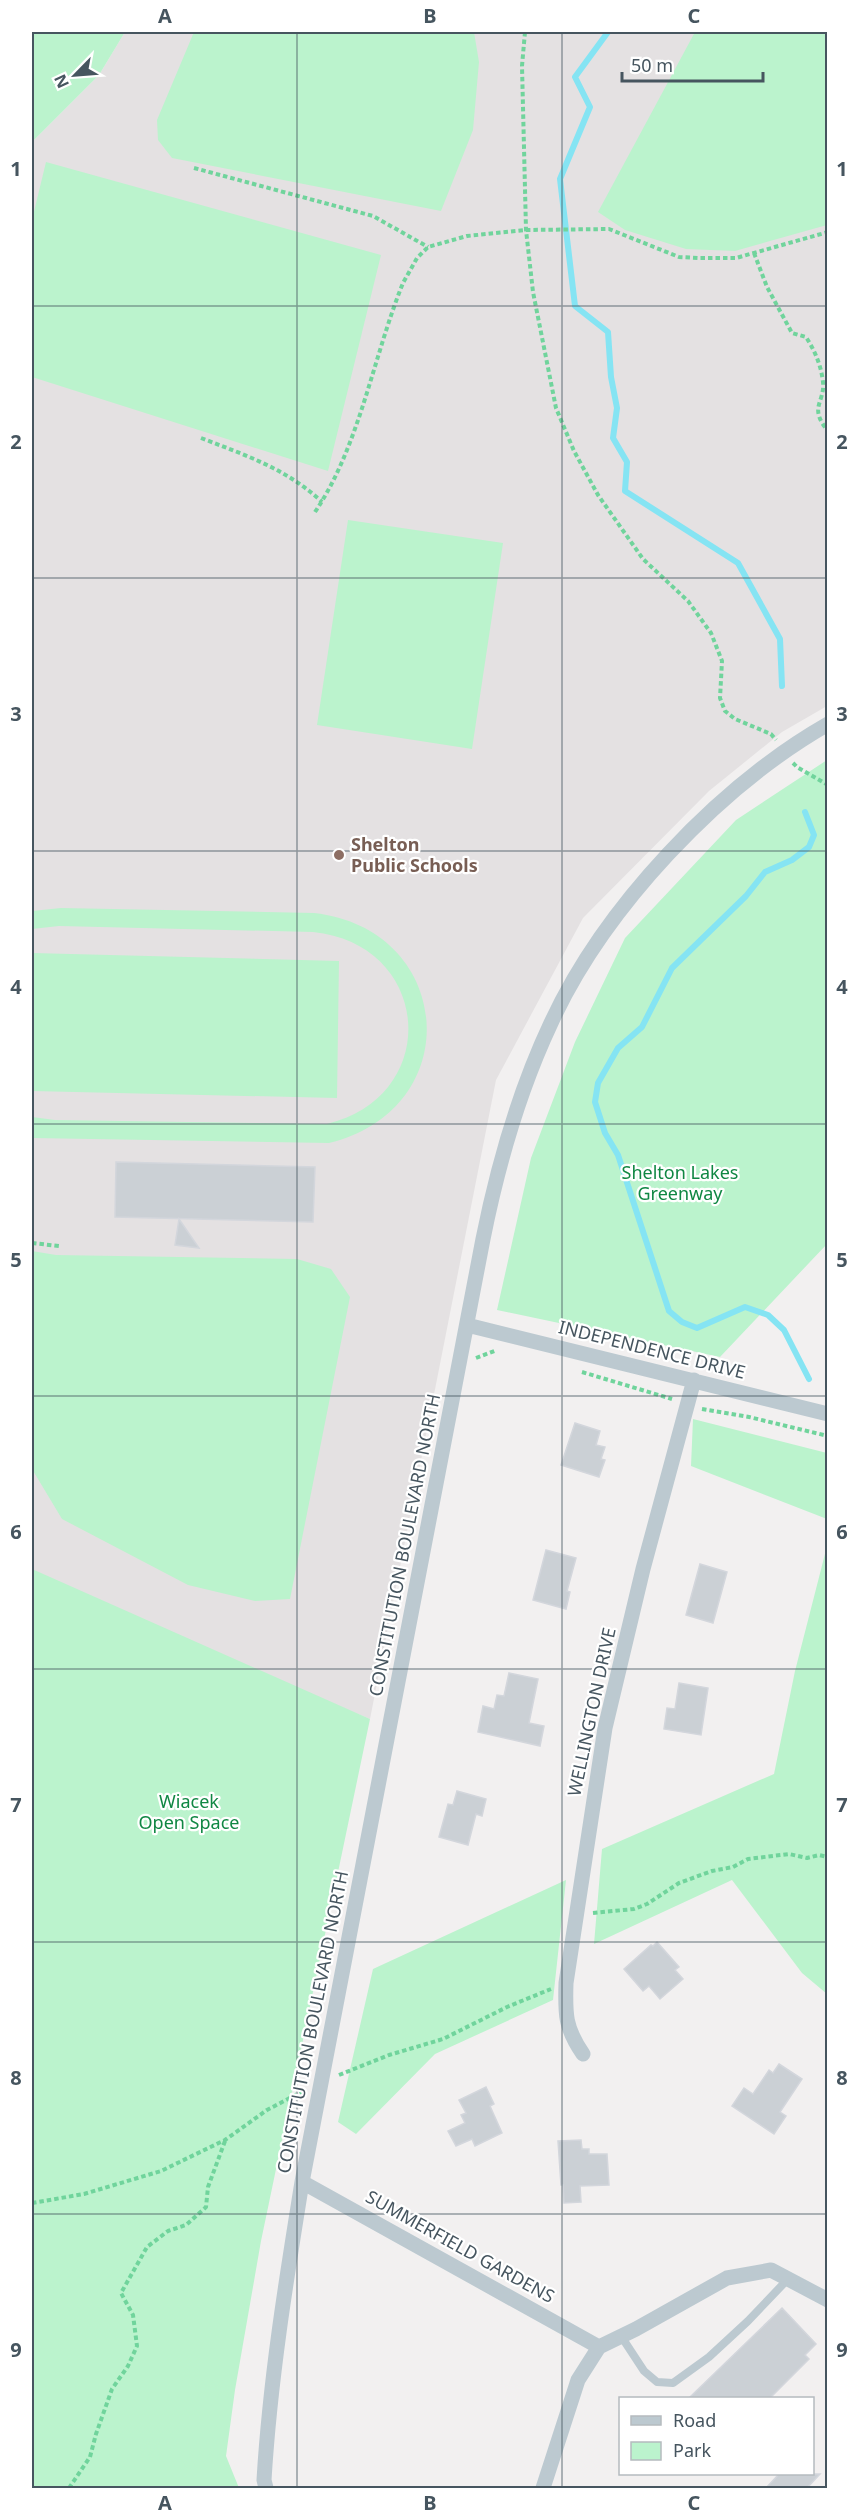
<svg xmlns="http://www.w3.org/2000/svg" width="859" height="2520" viewBox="0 0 859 2520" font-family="'Noto Sans',sans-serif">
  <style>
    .education { fill: #e4e1e2 }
    .green { fill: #bbf3cd }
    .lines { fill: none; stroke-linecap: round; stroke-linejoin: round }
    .stream { stroke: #85e4f3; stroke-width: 6 }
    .building { fill: #cbd0d5; stroke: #d3d6dc; stroke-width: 1.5 }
    .path { stroke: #70d49c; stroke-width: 4; stroke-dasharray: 4.5 3; stroke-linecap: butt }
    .service { stroke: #bcc9d0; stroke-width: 8 }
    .minor { stroke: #bcc9d0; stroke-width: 15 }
    .grid { fill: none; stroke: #46555f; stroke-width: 1.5; stroke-opacity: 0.55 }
    .education-dot { fill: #8d6e63; stroke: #fff; stroke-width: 2 }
    .labels { text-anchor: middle; stroke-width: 4.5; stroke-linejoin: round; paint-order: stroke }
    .education-label { font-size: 18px; font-weight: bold; fill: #785e54; stroke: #fff; text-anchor: start }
    .park-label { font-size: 18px; fill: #108743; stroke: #fff }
    .street-label { font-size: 18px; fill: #46555f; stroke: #fff }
    .neatline { fill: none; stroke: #46555f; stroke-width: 2 }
    .grid-label { font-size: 20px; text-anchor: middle; font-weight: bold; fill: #46555f }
  </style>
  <rect width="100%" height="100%" fill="#f2f0f0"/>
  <path class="education" d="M125,32h702v674l-45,26 -73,59 -126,127 -87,162 -126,639 -338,-140v-1437l67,-67z"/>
  <path class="green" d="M32,32h93l-26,43 -67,67z
    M194,32h280l5,30 -6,68 -32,81 -269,-53 -14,-18 -1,-20z
    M695,32h132v193l-92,26 -49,-2 -61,-19 -27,-18z
    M46,162l335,93 -53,216 -296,-94v-157z
    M348,520l155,23 -31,206 -155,-24z
    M827,760v484l-107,113 -223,-47 34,-152 44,-116 50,-104 111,-118z
    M61,908l253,5c141,16 154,196 15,230l-297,-5v-21l23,3 272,4c116,-28 105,-180 -14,-192l-254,-6 -27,3v-18z
    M32,953l307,8 -2,137 -305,-7z
    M32,1251l24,4 241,4 34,10 19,28 -60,302 -35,2 -67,-16 -126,-66 -30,-50z
    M693,1419l134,34v66l-136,-53z
    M827,1546v448l-25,-21 -70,-93 -138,64 8,-95 172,-75 21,-103z
    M32,1569l338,150 -109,522 -26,149 -9,66 13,32h-207z
    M566,1880l-13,120 -118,54 -79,80 -18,-12 35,-153z"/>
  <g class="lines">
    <path class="stream" d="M608,32l-33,45 15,30 -30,72 15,127 33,26 3,45 6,31 -4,30 14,24 -2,29 113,72 42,76 2,47
      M805,812l9,23 -5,12 -17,13 -27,12 -19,24 -74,72 -30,59 -24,21 -20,35 -3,19 10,31 13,22 51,156 13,11 15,6 48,-21 23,8 16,15 25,49"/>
  </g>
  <path class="building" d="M116,1162l199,5 -2,55 -198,-5z
    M179,1219l20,29 -24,-3z
    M575,1423l25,8 -4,14 9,2 -4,12 4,1 -6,17 -38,-12z
    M546,1550l30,8 -9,33 3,1 -4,17 -33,-9z
    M700,1564l27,8 -14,51 -27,-8z
    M509,1673l29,6 -9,44 15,3 -4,20 -62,-14 5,-26 11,3 3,-14 7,1z
    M679,1683l29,5 -7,47 -37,-6 3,-21 8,1z
    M457,1791l29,8 -4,17 -6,-2 -8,31 -29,-8 9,-33 5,1z
    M657,1942l22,25 -4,3 8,9 -23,20 -11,-13 -6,5 -19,-22 27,-24 2,1z
    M779,2064l23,15 -22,33 6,4 -12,18 -42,-28 12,-18 9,6 16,-24 4,3z
    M486,2087l8,17 -4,2 12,27 -27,13 -3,-7 -16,7 -8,-15 17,-8 -4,-8 5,-2 -7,-13z
    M581,2140l1,9h7v5h18l2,31 -29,1 1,16 -17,1 -1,-18h-2l-3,-44z
    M782,2308l34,36 -11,11 4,4 -39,39h-81z
    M779,2474h41l-13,14h-41z"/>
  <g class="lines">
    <path class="path" d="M525,32l-3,34 4,164 7,62 23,116 18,43 24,44 45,64 45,42 23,32 11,28 -2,37 5,13 10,8 36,15 5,6
      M194,168l179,48 55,31
      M754,253l13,34 25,46 14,4c9,14 15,28 17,45 2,21 -15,25 5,49
      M201,438c44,17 86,31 121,64
      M315,512c45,-67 58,-155 88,-229l14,-25 11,-11 39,-11 59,-6 83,-1 70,28 21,1h36l92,-26
      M793,763l4,4 31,18
      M32,1243l27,3
      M476,1358l21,-8
      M582,1372l90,27
      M702,1409l47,8 79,19
      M593,1913l41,-4 13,-5 32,-21 33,-12 21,-4 15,-8 41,-5 18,4 12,-3 9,2
      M339,2075l50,-20 54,-16 64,-32 44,-18
      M32,2203l52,-9 77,-23 64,-31 42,-30 38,-20
      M69,2488l21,-31 6,-23 16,-45 16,-23 9,-20 -4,-31 -12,-22 26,-46 21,-16 18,-6 20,-18 2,-20 17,-46"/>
    <path class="service" d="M621,2336l23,35 13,11 16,1 36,-26 39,-36 40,-42"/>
    <path class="minor" d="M467,1325l361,89
      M583,2054c-18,-26 -18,-40 -17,-71l39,-255 38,-159 51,-189
      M302,2182l297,165
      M266,2488l-2,-8c6,-100 22,-199 38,-298l181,-943c15,-75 35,-146 68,-216 53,-115 167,-236 277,-299
      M543,2488l35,-108 21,-33 37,-18 91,-51 44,-8 57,30"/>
  </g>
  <path class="grid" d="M297,32v2456M562,32v2456M32,306h796M32,578h796M32,851h796M32,1124h796M32,1396h796M32,1669h796M32,1942h796M32,2214h796"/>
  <circle class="education-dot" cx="339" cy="855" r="6"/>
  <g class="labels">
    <g class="education-label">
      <text x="351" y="851">Shelton<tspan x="351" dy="21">Public Schools</tspan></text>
    </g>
    <g class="park-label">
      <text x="680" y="1179">Shelton Lakes<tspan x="680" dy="21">Greenway</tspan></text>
      <text x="189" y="1808">Wiacek<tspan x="189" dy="21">Open Space</tspan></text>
    </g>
    <g class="street-label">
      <text transform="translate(652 1350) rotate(14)" y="6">INDEPENDENCE DRIVE</text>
      <text transform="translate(405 1545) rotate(-79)" y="6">CONSTITUTION BOULEVARD NORTH</text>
      <text transform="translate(592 1712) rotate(-78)" y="6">WELLINGTON DRIVE</text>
      <text transform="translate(313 2022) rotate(-79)" y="6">CONSTITUTION BOULEVARD NORTH</text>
      <text transform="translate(460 2247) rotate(29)" y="6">SUMMERFIELD GARDENS</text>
    </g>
  </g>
  <rect width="859" height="2520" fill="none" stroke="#ffffff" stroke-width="66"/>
  <rect x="619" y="2397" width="195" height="78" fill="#ffffff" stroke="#b5bbbf" stroke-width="1.5"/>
  <rect x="631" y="2416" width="30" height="9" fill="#bcc9d0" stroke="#b5bbbf" stroke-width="1.5"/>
  <text x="673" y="2427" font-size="18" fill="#46555f">Road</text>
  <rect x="631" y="2442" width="30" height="18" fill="#bbf3cd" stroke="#b5bbbf" stroke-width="1.5"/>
  <text x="673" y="2457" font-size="18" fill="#46555f">Park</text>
  <g transform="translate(75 75) rotate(245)" stroke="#ffffff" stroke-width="4.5" paint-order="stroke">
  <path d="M0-4.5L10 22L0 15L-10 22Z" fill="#46555f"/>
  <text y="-9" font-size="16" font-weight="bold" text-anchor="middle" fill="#46555f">N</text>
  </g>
  <path d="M622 72v9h141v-9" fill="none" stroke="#46555f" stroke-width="3"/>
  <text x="631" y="72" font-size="18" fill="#46555f" stroke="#ffffff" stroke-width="4.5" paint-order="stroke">50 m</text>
  <rect x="33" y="33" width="793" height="2454" class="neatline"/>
  <g class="grid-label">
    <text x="165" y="23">A</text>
    <text x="430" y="23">B</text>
    <text x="694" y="23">C</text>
    <text x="16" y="176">1</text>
    <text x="842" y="176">1</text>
    <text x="16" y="449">2</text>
    <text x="842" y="449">2</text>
    <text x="16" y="721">3</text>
    <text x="842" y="721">3</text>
    <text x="16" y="994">4</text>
    <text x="842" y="994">4</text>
    <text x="16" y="1267">5</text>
    <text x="842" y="1267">5</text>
    <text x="16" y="1539">6</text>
    <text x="842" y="1539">6</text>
    <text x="16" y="1812">7</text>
    <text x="842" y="1812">7</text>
    <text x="16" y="2085">8</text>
    <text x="842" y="2085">8</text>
    <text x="16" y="2357">9</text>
    <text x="842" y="2357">9</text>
    <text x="165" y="2510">A</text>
    <text x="430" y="2510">B</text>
    <text x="694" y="2510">C</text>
  </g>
</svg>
